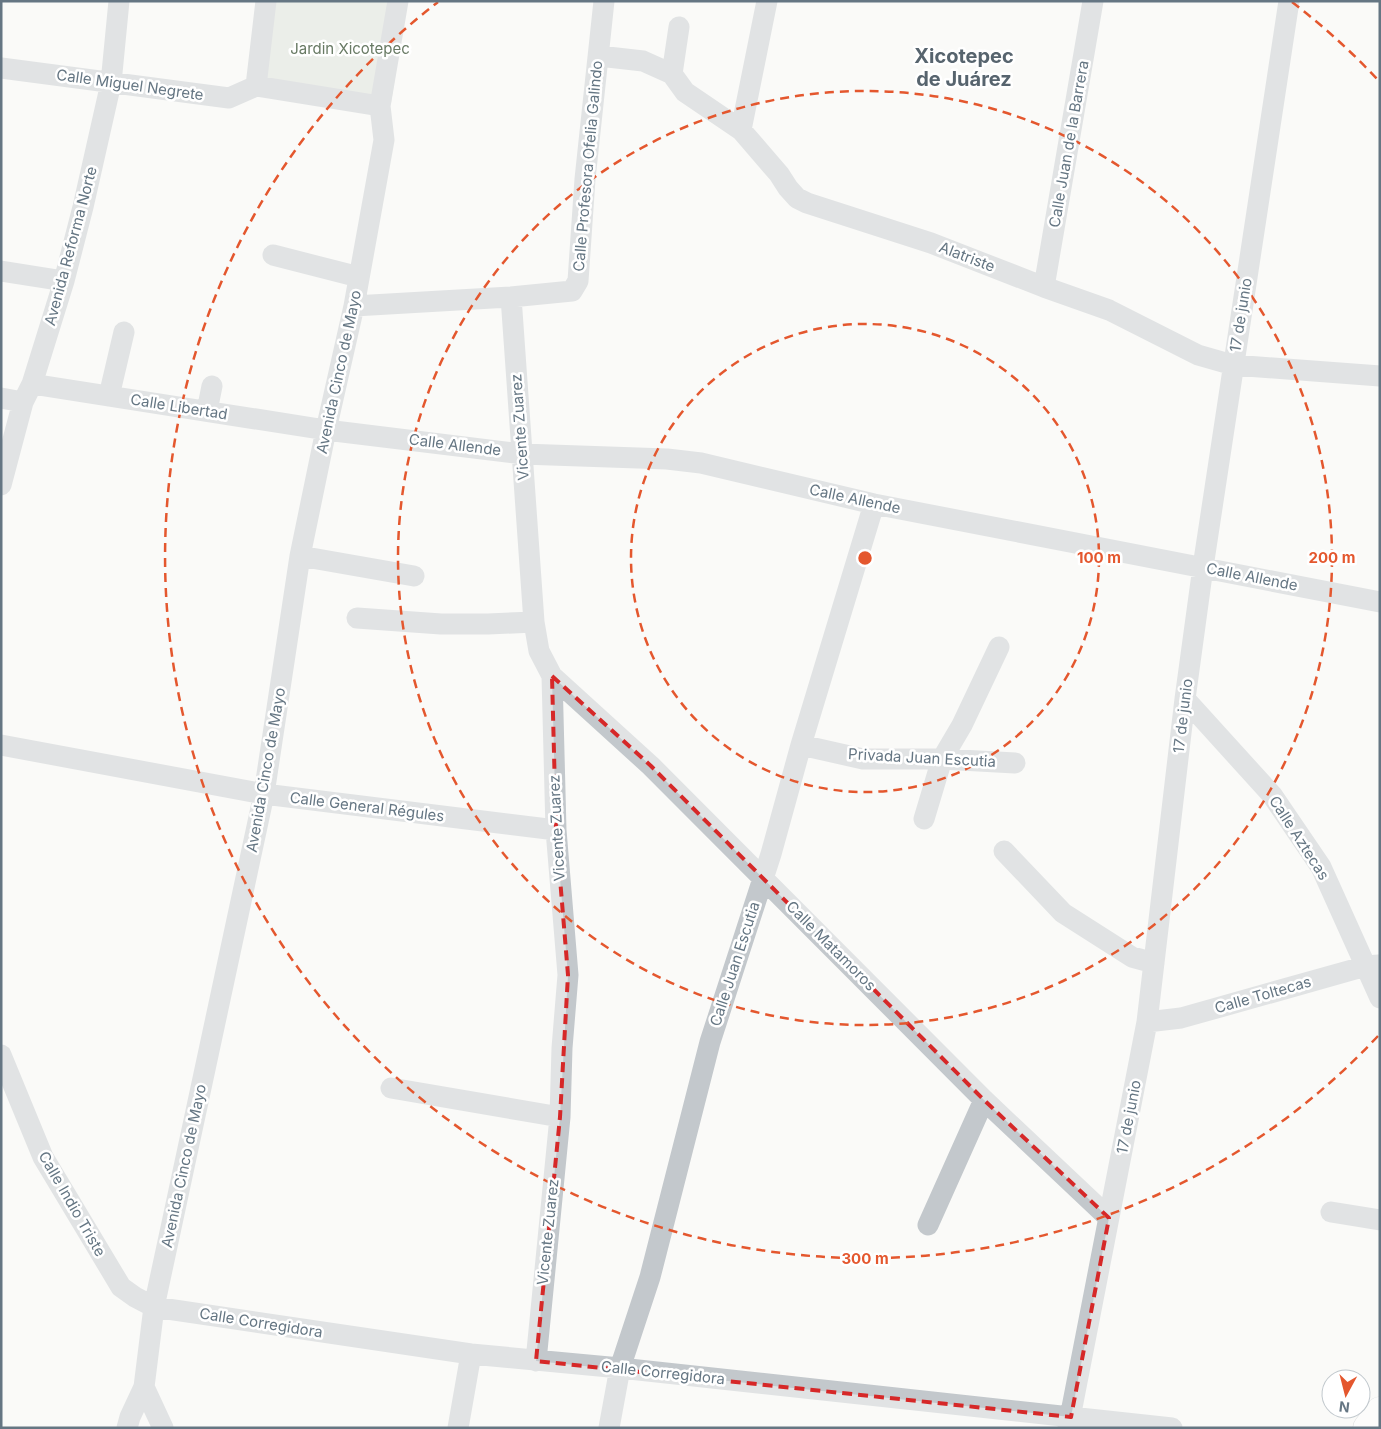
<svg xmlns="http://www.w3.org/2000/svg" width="1381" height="1429" viewBox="0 0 1381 1429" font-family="Inter,sans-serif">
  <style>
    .green { fill: #dadfd7 }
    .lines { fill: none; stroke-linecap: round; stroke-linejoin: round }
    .major-casing { stroke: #b5babe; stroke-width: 29 }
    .minor { stroke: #c3c8cc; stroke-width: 21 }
    .major { stroke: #fff; stroke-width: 28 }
    .marked { fill: none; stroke: #d62828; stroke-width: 4; stroke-dasharray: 10 6; stroke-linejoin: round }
    .ring { fill: none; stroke: #e4572e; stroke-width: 2.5; stroke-dasharray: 9 6 }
    .labels { text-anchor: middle; stroke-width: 5; stroke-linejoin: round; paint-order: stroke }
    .park-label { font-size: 15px; fill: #687a64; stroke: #fff }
    .street-label { font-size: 15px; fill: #657683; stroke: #fff }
    .district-label { font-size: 20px; font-weight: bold; fill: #57646e; stroke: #fff }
    .centre { fill: #e4572e; stroke: #fff; stroke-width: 2.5 }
    .ring-label { font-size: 15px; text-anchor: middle; font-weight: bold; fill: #e4572e; stroke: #fff; stroke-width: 5; stroke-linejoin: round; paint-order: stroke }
  </style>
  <rect width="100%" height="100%" fill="#fafaf8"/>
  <path class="green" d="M274,1h133l-16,102 -127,-18z"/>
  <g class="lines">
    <defs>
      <path id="major" d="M1367,1428l13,-17"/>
    </defs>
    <use href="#major" class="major-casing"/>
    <path class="minor" d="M599,56l44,5 29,13 13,18 56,38 38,44 9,14 9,10 10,5 124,40 113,44 65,23 89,45 35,10 147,11
      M1,68l228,30 27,-12
      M672,74l7,-47
      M256,86l124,20
      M256,86l10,-85
      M741,130l26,-129
      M273,255l86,22
      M1,271l63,10
      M1044,287l49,-286
      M511,297l23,325 5,29 13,25 4,154 12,145 -6,73 -2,69 -24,244
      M354,306l157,-9 61,-6 6,-10 7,-102 19,-178
      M32,384l294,46 196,24 145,5 34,4 173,41 506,98
      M109,396l15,-64
      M1,398l22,4
      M207,411l5,-25
      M1,485l22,-83 9,-18 32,-103 19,-74 28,-124 8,-82
      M300,556l114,20
      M357,618l84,6h47l46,-2
      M552,676l99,90 333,334 125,118
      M1185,699l87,96 49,72 59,131
      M1,745l263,49 292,36
      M801,745l62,14h79l73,4
      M924,819l18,-60 20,-34 37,-78
      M1004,851l59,62 69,44 22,6
      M1147,1022l34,-4 185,-52 13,-1
      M1,1055l42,102 78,130 14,10 19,10 317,47 149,14 552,60
      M391,1088l169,29
      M1331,1212l49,8
      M928,1225l56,-125
      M127,1428l3,-11 14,-30
      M163,1428l-19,-41 10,-80 110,-513 36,-238 26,-126 28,-124 30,-166 -4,-34 18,-105
      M458,1428l13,-74
      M609,1428l11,-60 30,-91 60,-235 61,-188 30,-109 73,-241
      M1068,1428l79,-406 38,-323 18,-132 86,-566"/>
    <use href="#major" class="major"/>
  </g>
  <path d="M0 0H1381V1429H0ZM552,676l99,90 333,334 125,118 -38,199 -535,-56 24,-244 8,-142 -12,-145z" fill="#fafaf8" fill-opacity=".55" fill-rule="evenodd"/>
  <path class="marked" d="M552,676l99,90 333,334 125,118 -38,199 -535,-56 24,-244 8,-142 -12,-145z"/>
  <g class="ring">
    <circle cx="865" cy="558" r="234"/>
    <circle cx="865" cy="558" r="467"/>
    <path d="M1378 1036A701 701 0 1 1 438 2M1292 2A701 701 0 0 1 1378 80"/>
  </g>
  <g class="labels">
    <g class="park-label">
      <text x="350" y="54">Jardin Xicotepec</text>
    </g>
    <g class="street-label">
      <text transform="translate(130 85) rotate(8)" y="5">Calle Miguel Negrete</text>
      <text transform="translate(1069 144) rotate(-80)" y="5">Calle Juan de la Barrera</text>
      <text transform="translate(588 166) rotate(-85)" y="5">Calle Profesora Ofelia Galindo</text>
      <text transform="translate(71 246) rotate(-75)" y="5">Avenida Reforma Norte</text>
      <text transform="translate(967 257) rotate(21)" y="5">Alatriste</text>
      <text transform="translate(1241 315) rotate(-81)" y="5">17 de junio</text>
      <text transform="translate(339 372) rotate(-78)" y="5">Avenida Cinco de Mayo</text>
      <text transform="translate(179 407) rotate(9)" y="5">Calle Libertad</text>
      <text transform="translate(520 427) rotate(-94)" y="5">Vicente Zuarez</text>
      <text transform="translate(455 445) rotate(7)" y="5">Calle Allende</text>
      <text transform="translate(855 499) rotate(12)" y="5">Calle Allende</text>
      <text transform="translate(1252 577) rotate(11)" y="5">Calle Allende</text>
      <text transform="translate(1183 716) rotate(-83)" y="5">17 de junio</text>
      <text transform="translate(922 758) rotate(3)" y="5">Privada Juan Escutia</text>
      <text transform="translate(266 770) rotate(-80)" y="5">Avenida Cinco de Mayo</text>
      <text transform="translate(367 807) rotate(7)" y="5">Calle General Régules</text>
      <text transform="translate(557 828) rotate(-93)" y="5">Vicente Zuarez</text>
      <text transform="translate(1299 838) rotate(57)" y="5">Calle Aztecas</text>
      <text transform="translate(831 946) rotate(45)" y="5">Calle Matamoros</text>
      <text transform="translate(735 964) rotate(-72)" y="5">Calle Juan Escutia</text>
      <text transform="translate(1263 995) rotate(-16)" y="5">Calle Toltecas</text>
      <text transform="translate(1129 1117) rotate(-79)" y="5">17 de junio</text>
      <text transform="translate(184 1166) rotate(-78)" y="5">Avenida Cinco de Mayo</text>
      <text transform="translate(72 1204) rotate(60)" y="5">Calle Indio Triste</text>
      <text transform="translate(548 1232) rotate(-84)" y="5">Vicente Zuarez</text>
      <text transform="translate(261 1323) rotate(9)" y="5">Calle Corregidora</text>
      <text transform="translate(663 1373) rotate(6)" y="5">Calle Corregidora</text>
    </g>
    <g class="district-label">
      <text x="964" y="63">Xicotepec<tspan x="964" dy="23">de Juárez</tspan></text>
    </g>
  </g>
  <circle cx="865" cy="558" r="8" class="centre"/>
  <g class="ring-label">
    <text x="1099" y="563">100 m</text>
    <text x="1332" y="563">200 m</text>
    <text x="865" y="1264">300 m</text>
  </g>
  <rect width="1381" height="1429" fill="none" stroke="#657683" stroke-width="5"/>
  <g transform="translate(1346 1394) rotate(187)"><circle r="24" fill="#ffffff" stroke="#c1c8cd"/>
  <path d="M0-4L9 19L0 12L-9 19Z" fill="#e4572e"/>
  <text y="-8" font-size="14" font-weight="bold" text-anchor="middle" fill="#657683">N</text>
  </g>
</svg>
